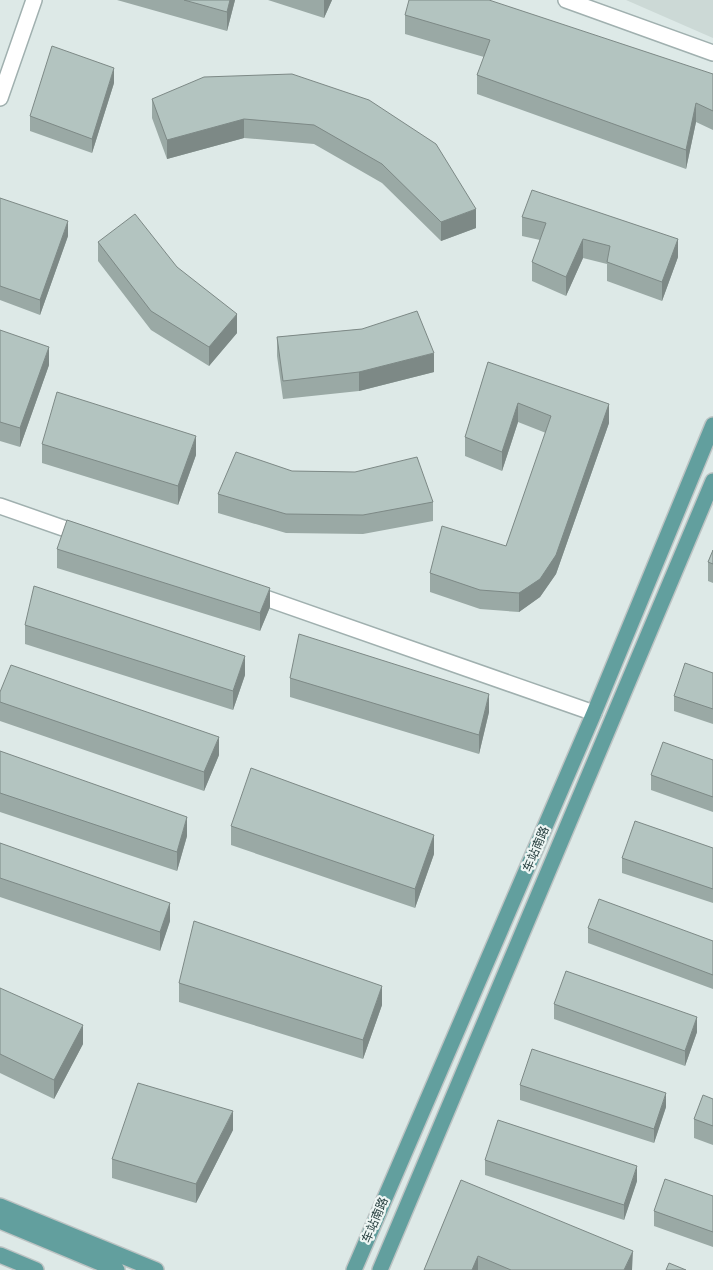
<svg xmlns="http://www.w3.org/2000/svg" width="713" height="1270" viewBox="0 0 713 1270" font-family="Quicksand,'Noto Sans SC',sans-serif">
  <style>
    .built { fill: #ccd9d6 }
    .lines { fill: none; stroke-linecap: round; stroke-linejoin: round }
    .minor-casing { stroke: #a0b0af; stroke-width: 18 }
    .major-casing { stroke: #bcc3c3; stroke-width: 18 }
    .minor { stroke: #fff; stroke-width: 15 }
    .major { stroke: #629f9e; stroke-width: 15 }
    .wall { fill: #9aa9a5 }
    .shaded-wall { fill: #7d8986 }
    .building { fill: #b3c4c0; stroke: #7d8986 }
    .labels { text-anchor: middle; stroke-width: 4.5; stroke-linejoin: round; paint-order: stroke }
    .street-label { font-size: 12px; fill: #1f3838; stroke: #eef6f4 }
  </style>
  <rect width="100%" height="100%" fill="#dde9e7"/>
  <path class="built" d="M626,0h87v38z"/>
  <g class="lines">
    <defs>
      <path id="minor" d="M566,0l147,53
        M0,98l34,-98
        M0,506l83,29
        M251,593l343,120"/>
      <path id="major" d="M0,1206l156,64
        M0,1221l117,49
        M0,1255l36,15
        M354,1270l240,-557 119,-288
        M380,1270l333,-789"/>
    </defs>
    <use href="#minor" class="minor-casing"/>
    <use href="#major" class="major-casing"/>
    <use href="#minor" class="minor"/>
    <use href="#major" class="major"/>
  </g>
  <path class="wall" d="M117,0h118l-8,31z
    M268,0h64l-8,18z
    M405,15l308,59v56l-17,-8 -10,47 -209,-75v-19l7,-18 -79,-23z
    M292,74l184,154 -35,13 -59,-58 -68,-39 -70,-6 -77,21 -15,-41v-19z
    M114,83l-22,70 -62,-22v-15z
    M0,198l68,38 -28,79 -40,-15z
    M522,217l156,22v18l-16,44 -55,-20v-17l-24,-6 -17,38 -34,-15v-19l8,-22 -18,-4z
    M98,242l79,25 60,66 -28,33 -58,-36 -53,-69z
    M362,329l72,43 -75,19 -76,8 -6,-43v-19z
    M0,330l49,35 -29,82 -20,-6z
    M488,362l121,61 -53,151 -16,23 -21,15 -39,-3 -50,-17v-19l76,-27 40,-113 -28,-11 -16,49 -37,-15v-19z
    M42,444l154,11 -18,50 -136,-42z
    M292,471l63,1 78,30v19l-70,13 -77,-1 -68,-20v-19z
    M57,549l213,58 -10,24 -203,-63z
    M713,550v33l-5,-2v-19z
    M25,625l220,50 -12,35 -208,-66z
    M713,673v51l-39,-13v-15z
    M290,678l199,34 -10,42 -189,-57z
    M0,692l219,63 -15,36 -204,-70z
    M0,751l187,85 -10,35 -177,-59z
    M713,760v52l-62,-22v-15z
    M231,826l203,28 -19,54 -184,-63z
    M0,843l170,78 -10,30 -160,-54z
    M713,848v55l-91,-30v-15z
    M588,928l125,13v48l-125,-46z
    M179,983l203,22 -19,54 -184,-57z
    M0,988l83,56 -29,55 -54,-26z
    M554,1004l143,28 -12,34 -131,-47z
    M520,1085l146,22 -12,36 -134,-43z
    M713,1099v46l-19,-7v-19z
    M233,1130l-37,73 -84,-25v-19z
    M485,1160l152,21 -13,39 -139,-45z
    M461,1180l171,90h-208z
    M713,1196v51l-59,-21v-15z"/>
  <path class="shaded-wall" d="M230,0h5l-8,31v-19z
    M324,0h8l-8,18z
    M114,68v15l-22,70v-14z
    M696,103v19l-10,47v-19z
    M244,119v19l-77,21v-19z
    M476,209v19l-35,13v-19z
    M68,221v15l-28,79v-15z
    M583,239v19l-17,38v-19z
    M678,239v18l-16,44v-19z
    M237,314v19l-28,33v-19z
    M49,347v18l-29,82v-19z
    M434,353v19l-75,19v-19z
    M518,403v19l-16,49v-19z
    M609,404v19l-53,151 -16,23 -21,15v-19z
    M196,436v19l-18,50v-19z
    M270,588v19l-10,24v-18z
    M245,656v19l-12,35v-19z
    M489,694v18l-10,42v-19z
    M219,737v18l-15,36v-19z
    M187,817v19l-10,35v-19z
    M434,835v19l-19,54v-19z
    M170,903v18l-10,30v-19z
    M382,986v19l-19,54v-19z
    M697,1017v15l-12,34v-15z
    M83,1025v19l-29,55v-19z
    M666,1093v14l-12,36v-14z
    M233,1111v19l-37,73v-19z
    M637,1166v15l-13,39v-15z
    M633,1251l-1,19h-8z
    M478,1256v14h-6z"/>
  <path class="building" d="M184,0h46l-3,12z
    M409,0h80l224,74v37l-17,-8 -10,47 -209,-75 13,-35 -85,-25z
    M52,46l62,22 -22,71 -62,-23z
    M292,74l77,26 67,44 40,65 -35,13 -59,-58 -68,-39 -70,-6 -77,21 -15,-41 52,-22z
    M532,190l146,49 -16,43 -55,-20 3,-16 -27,-7 -17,38 -34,-15 14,-39 -24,-6z
    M0,198l68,23 -28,79 -40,-14z
    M135,214l42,53 60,47 -28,33 -58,-36 -53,-69z
    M417,311l17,42 -75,19 -76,9 -6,-44 85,-8z
    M0,330l49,17 -29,81 -20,-6z
    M488,362l121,42 -53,151 -16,24 -21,14 -39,-3 -50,-17 12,-47 64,20 45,-130 -33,-13 -16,49 -37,-15z
    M57,392l139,44 -18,50 -136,-42z
    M236,452l56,19 63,1 62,-15 16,45 -70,13 -77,-1 -68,-20z
    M67,520l203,68 -10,25 -203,-64z
    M713,550v14l-5,-2z
    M34,586l211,70 -12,35 -208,-66z
    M299,634l190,60 -10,41 -189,-57z
    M685,663l28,10v36l-39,-13z
    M11,665l208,72 -15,35 -204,-70v-10z
    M663,742l50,18v37l-62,-22z
    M0,751l187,66 -10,35 -177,-59z
    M251,768l183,67 -19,54 -184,-63z
    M635,821l78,27v41l-91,-31z
    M0,843l170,60 -10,29 -160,-54z
    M599,899l114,42v34l-125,-47z
    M194,921l188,65 -19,54 -184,-57z
    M566,971l131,46 -12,34 -131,-47z
    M0,988l83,37 -29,55 -54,-26z
    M532,1049l134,44 -12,36 -134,-44z
    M138,1083l95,28 -37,73 -84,-25z
    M703,1095l10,4v27l-19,-7z
    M498,1120l139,46 -13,39 -139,-45z
    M665,1179l48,17v36l-59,-21z
    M461,1180l172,71 -9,19h-113l-33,-14 -6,14h-48z
    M669,1263l17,7h-20z"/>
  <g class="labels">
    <g class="street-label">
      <text transform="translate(536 849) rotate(-67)" y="4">车站南路</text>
      <text transform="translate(375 1220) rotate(-67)" y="4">车站南路</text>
    </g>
  </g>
</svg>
